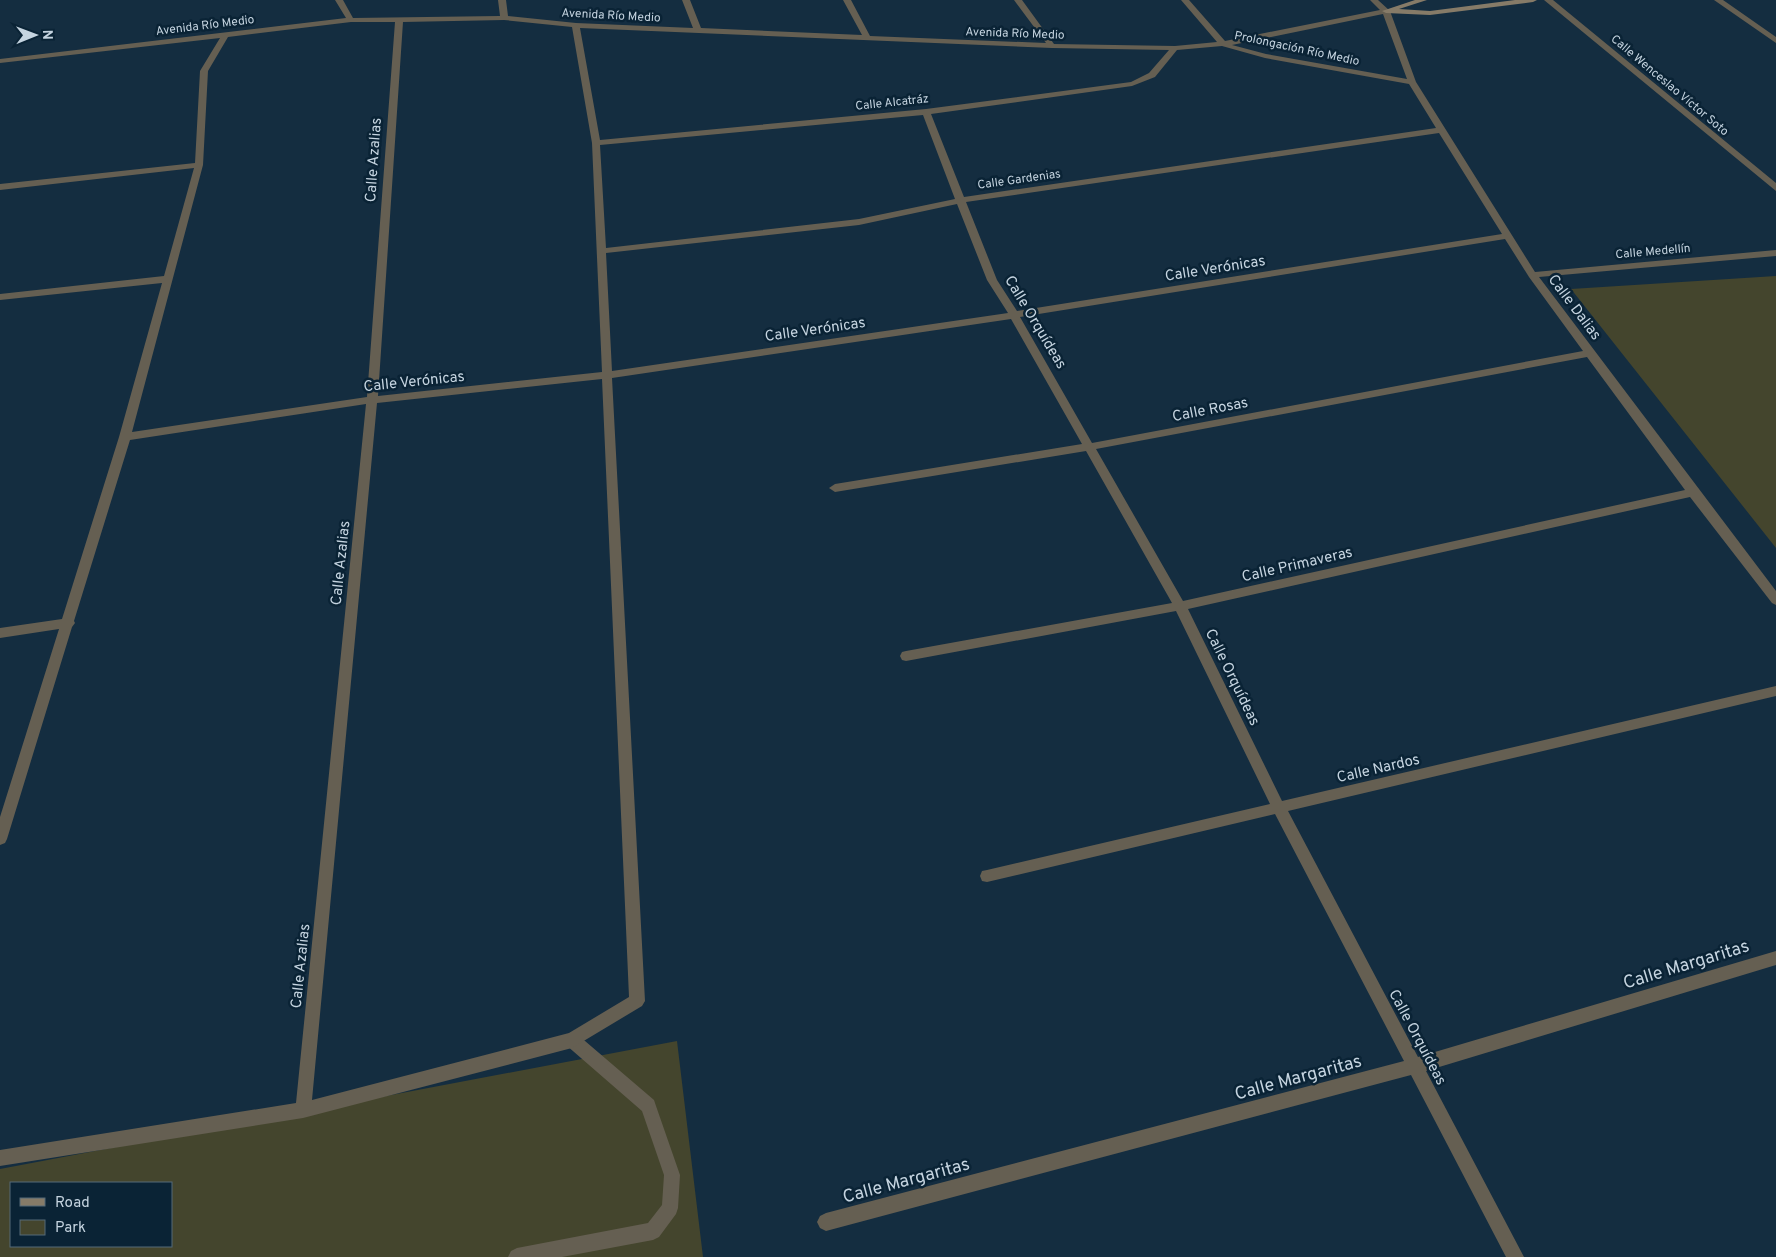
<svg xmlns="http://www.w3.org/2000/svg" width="1776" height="1257" viewBox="0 0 1776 1257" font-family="Overpass,sans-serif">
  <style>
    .green { fill: #44452d; fill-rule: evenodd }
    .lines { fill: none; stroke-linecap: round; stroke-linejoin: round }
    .lane { fill: #655f52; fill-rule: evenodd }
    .street { fill: #655f52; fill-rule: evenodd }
    .secondary { fill: #867b68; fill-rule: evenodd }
    .labels { text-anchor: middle; stroke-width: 5; stroke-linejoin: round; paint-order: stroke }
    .far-street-label { font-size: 12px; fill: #c5d4e0; stroke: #0a2335 }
    .street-label { font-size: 15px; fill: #c5d4e0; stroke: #0a2335 }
    .near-street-label { font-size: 18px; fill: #c5d4e0; stroke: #0a2335 }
  </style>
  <rect width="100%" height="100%" fill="#142d40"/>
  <path class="green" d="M1776,276v272l-205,-259z
    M677,1041l26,216h-703v-88zM11,1183h160v63h-160z"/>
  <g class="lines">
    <path class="lane" d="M572,1032l6,3 76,65 2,6 24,69 -2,33 -2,6 -17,23 -6,3 -91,17h-54l3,-6 6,-3 131,-25 14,-18 2,-30 -22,-64 -76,-66 -2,-5 2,-5z"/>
    <path class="street" d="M335,0h8l10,18 147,-2 -2,-16h8l2,16 68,7 117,5 -11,-28h8l11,28 161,7 -19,-35h8l19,36 176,7 -32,-43h8l32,44 121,2 42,-4 -36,-42h8l36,41 155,-31 -10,-10h8l12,11 26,71 119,190 241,-22v6l-237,21 237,314v14l-4,-2 -82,-106 -502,112 94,192 494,-115v10l-488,115 130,246 358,-106v14l-350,106 98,186h-18l-95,-182 -585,156 -6,-3 -3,-6 3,-6 6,-3 578,-152 -129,-247 -288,68 -5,-1 -2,-5 2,-5 5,-1 283,-66 -94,-193 -270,50 -4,-1 -2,-4 2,-4 4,-1 266,-48 -86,-152 -251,41 -6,-4 6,-4 247,-40 -71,-125 -399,59 33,623 -3,5 -70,42 -269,70 -303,48v-16l296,-47 70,-699 -236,36 -56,181 1,2 -3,4 -65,212 -2,4 -5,2v-28l59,-188 -59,9v-10l62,-9 57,-182 43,-154 -162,17v-6l164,-18 30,-108 -194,22v-6l195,-21 5,-92 20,-33 -220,25v-4l346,-41zM1383,14l24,65 -141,-25 -34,-9zM504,20l68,7 20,116 10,229 -224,24 25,-374zM351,22h44l-28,375 -235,35 71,-267 5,-94 20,-34zM580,28l472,20 117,2 -20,23 -18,9 -205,27 -326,31zM1222,46l43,12 144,26 27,44 -472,69 -33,-83 201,-28 23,-9 22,-27zM923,115l32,84 -96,20 -253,29 -6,-103zM1439,133l63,101 -485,77 -20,-31 -31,-78zM957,204l30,76 21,33 -396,58 -6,-118 253,-28zM1505,239l24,38 54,74 -491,92 -72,-126zM1587,357l98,133 -502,111 -87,-152zM602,379l27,618 -60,36 -257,67 65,-697z
      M1544,0h9l223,183v8z
      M1714,0h9l53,37v6z"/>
    <path class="secondary" d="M1415,0h12l-28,9 31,2 85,-11h22l-4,2 -103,13 -44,-2 -4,-2z"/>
  </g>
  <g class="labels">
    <g class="far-street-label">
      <text transform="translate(611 15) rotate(3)" y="4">Avenida Río Medio</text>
      <text transform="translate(205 25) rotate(-7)" y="4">Avenida Río Medio</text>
      <text transform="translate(1015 33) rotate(2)" y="4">Avenida Río Medio</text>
      <text transform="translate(1297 48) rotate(12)" y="4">Prolongación Río Medio</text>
      <text transform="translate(1670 85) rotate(40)" y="4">Calle Wenceslao Víctor Soto</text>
      <text transform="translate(892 102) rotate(-6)" y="4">Calle Alcatráz</text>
      <text transform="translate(1019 179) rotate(-8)" y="4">Calle Gardenias</text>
      <text transform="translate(1653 251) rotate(-5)" y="4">Calle Medellín</text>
    </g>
    <g class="street-label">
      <text transform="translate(373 160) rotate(-86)" y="5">Calle Azalias</text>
      <text transform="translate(1215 268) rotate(-9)" y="5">Calle Verónicas</text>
      <text transform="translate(1575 307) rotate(53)" y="5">Calle Dalias</text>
      <text transform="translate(1036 322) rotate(59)" y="5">Calle Orquídeas</text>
      <text transform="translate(815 329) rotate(-8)" y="5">Calle Verónicas</text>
      <text transform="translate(414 381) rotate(-6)" y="5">Calle Verónicas</text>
      <text transform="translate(1210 409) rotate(-11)" y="5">Calle Rosas</text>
      <text transform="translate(340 563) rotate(-84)" y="5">Calle Azalias</text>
      <text transform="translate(1297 564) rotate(-13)" y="5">Calle Primaveras</text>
      <text transform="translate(1233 677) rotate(64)" y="5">Calle Orquídeas</text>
      <text transform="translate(1378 768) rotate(-13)" y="5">Calle Nardos</text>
      <text transform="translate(300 966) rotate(-84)" y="5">Calle Azalias</text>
      <text transform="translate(1418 1037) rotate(62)" y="5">Calle Orquídeas</text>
    </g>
    <g class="near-street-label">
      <text transform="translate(1686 964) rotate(-17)" y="6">Calle Margaritas</text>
      <text transform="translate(1298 1077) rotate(-15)" y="6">Calle Margaritas</text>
      <text transform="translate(906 1180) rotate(-15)" y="6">Calle Margaritas</text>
    </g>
  </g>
  <rect x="10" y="1182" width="162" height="65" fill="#0a2335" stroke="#556a79"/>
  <rect x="20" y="1198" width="25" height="8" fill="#867b68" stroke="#556a79"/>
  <text x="55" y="1207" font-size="15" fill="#c5d4e0">Road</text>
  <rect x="20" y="1220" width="25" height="15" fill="#44452d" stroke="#556a79"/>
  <text x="55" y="1232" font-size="15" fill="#c5d4e0">Park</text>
  <g transform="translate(35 35) rotate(89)" stroke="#0a2335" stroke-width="4" paint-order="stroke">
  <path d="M0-4L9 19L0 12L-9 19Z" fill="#c5d4e0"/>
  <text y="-8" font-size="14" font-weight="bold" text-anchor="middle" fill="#c5d4e0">N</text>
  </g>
</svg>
